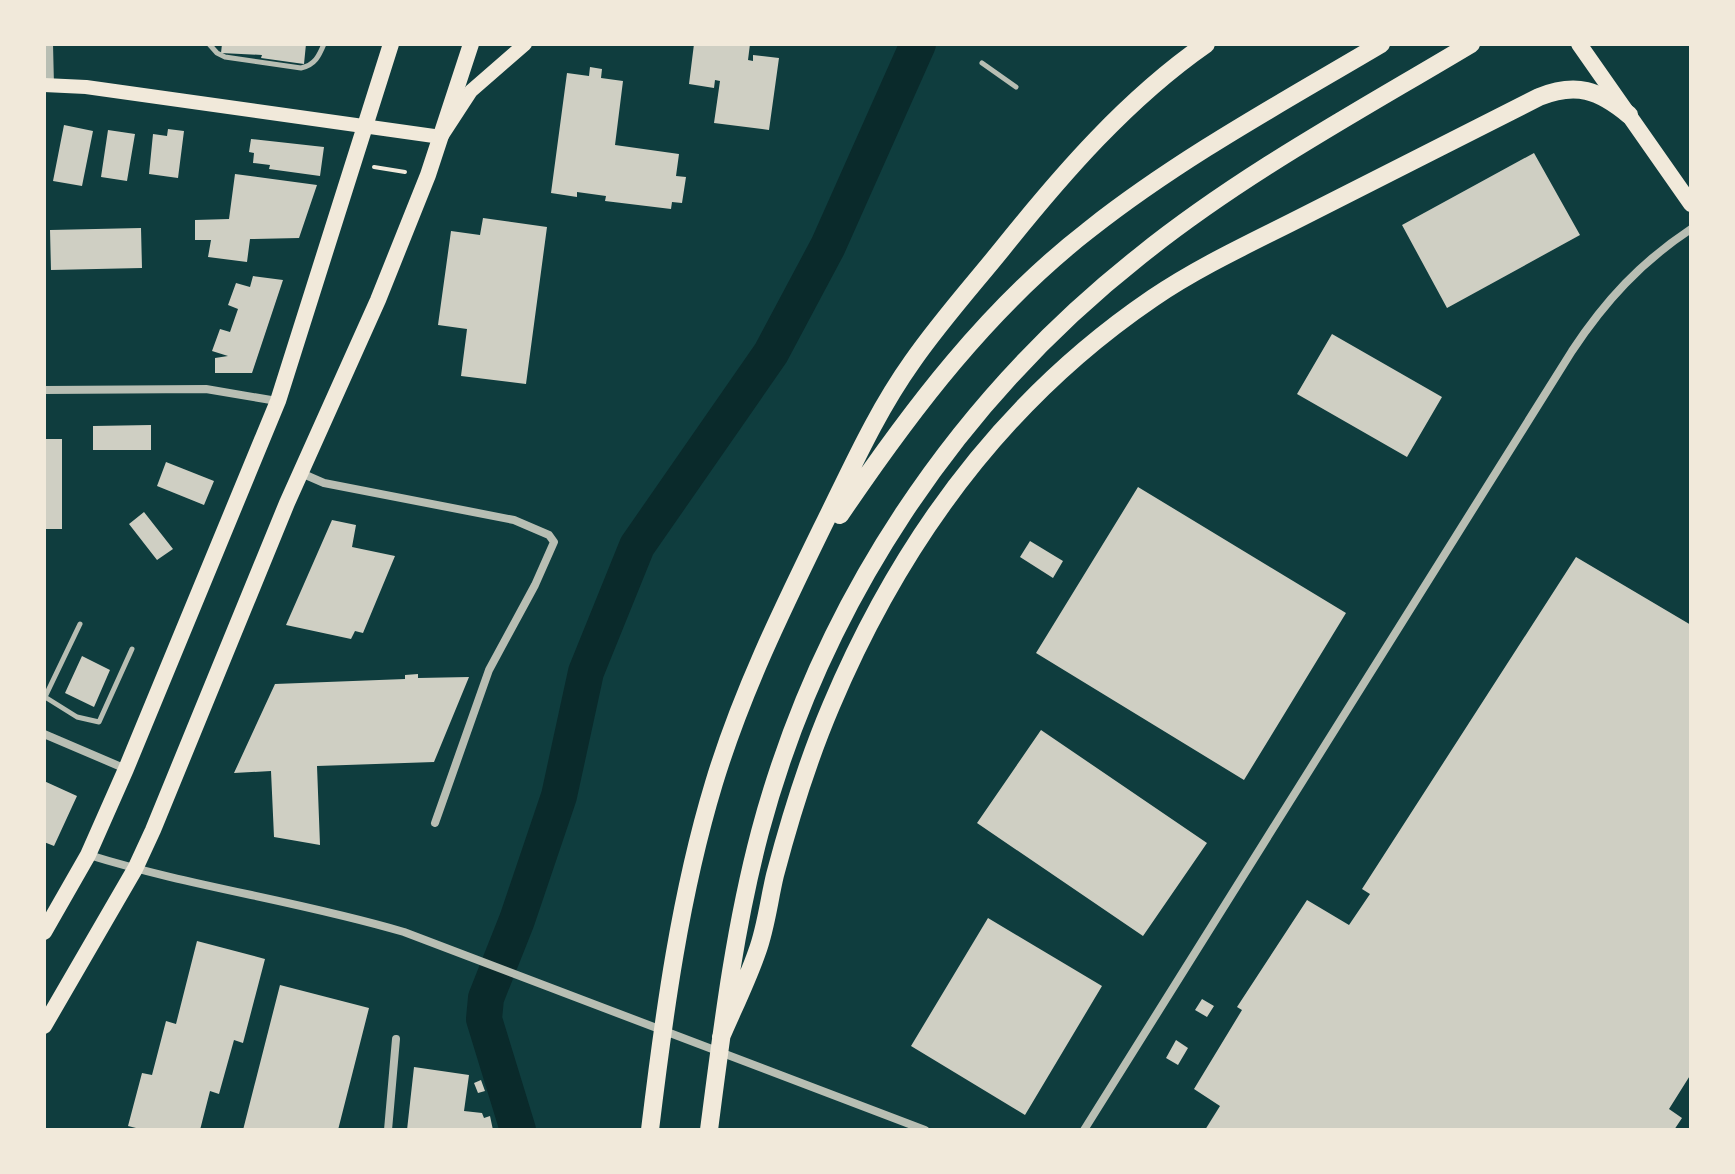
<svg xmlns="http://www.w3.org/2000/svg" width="1735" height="1174" viewBox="0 0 1735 1174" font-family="Quicksand,sans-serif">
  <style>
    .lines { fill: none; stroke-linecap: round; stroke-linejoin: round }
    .river { stroke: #0a2a2b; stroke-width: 36 }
    .building { fill: #cfcfc3 }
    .path { stroke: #f1e9da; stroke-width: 4 }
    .service { stroke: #b8beb3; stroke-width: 5 }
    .minor { stroke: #b8beb3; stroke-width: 8 }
    .secondary { stroke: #f1e9da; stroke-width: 14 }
    .primary { stroke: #f1e9da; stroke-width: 16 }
    .motorway { stroke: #f1e9da; stroke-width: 18 }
  </style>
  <rect width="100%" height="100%" fill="#0f3d3e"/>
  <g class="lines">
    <path class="river" d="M518,1130l-34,-111 2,-21 31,-78 42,-124 27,-124 51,-126 134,-193 57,-107 90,-202"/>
  </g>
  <path class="building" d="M222,44h84l-2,20 -43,-6 1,-3 -41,-2z
    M694,44h56l-2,16 5,1v-6l26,3 -10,72 -55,-7 6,-42 -5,-1 -1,8 -25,-4z
    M590,67l12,2 -1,9 22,3 -8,64 64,9 -3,22 10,1 -4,26 -10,-1 -1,7 -66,-8 1,-5 -29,-4v5l-26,-4 16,-120 22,3z
    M64,125l29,6 -11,55 -29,-5z
    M168,129l16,2 -6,47 -29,-4 4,-40 14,2z
    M108,130l27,4 -8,47 -26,-4z
    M251,139l73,8 -4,29 -51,-7 1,-4 -17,-2 1,-10 -5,-1z
    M1534,153l46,82 -133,73 -45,-83z
    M235,174l82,11 -18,53 -49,1 -3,23 -39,-5 3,-17h-16v-20l34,-1z
    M483,218l64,9 -21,157 -65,-8 6,-47 -29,-4 13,-94 29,4z
    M141,228l1,40 -91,2 -1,-40z
    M253,276l30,4 -31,93h-37v-15l13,-2 -16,-5 8,-22 10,3 8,-23 -10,-4 8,-22 14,4z
    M1332,334l110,63 -35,60 -110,-63z
    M151,425v25h-58v-24z
    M44,439h18v90h-18z
    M166,462l48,19 -10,24 -47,-19z
    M1138,487l208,126 -102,167 -208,-127z
    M144,512l29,37 -16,11 -28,-36z
    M332,520l24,5 -4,22 43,9 -32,77 -8,-2 -4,8 -65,-14z
    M1030,541l33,20 -10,17 -33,-21z
    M1576,557l115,68v449l-22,35 13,9 -8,12h-469l15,-24 -26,-17 48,-79 -5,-3 70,-107 42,25 21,-31 -8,-5z
    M82,656l28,14 -16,37 -29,-14z
    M418,674v4l51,-1 -35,85 -117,4 3,79 -46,-8 -3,-66 -37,2 41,-89 130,-5v-4z
    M1041,730l166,113 -64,93 -166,-113z
    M44,781l33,15 -23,50 -10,-4z
    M988,918l114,68 -77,129 -114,-69z
    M197,941l68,18 -22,84 -9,-3 -15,54 -9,-3 -10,39h-56l-16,-4 14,-53 10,2 14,-54 10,3z
    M280,985l89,23 -31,122h-95z
    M1202,999l12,7 -7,11 -12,-7z
    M1176,1040l12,8 -10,17 -12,-7z
    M414,1067l55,8 -5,36 18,2 2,5 6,-2 3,14h-86z
    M481,1080l4,11 -7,2 -4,-10z"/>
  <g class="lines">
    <path class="path" d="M374,167l31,5"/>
    <path class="service" d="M209,44l8,9 8,4 76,11c14,-3 18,-12 23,-24
      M982,63l34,24
      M80,624l-35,73 32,20 22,5 33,-73"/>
    <path class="minor" d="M49,44l1,41
      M44,390l162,-1 71,12
      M301,473l23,10 190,37 35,15 5,7 -19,43 -46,85 -54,153
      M44,734l82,35
      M89,855c103,32 211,46 315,77l521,198
      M388,1130l8,-91
      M1084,1130l488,-779c33,-50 69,-89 119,-122"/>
    <path class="secondary" d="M44,85l42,2 355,50 30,-46 54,-47"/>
    <path class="primary" d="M1579,44l112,160
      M44,932l44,-77 38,-86 152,-368 113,-357
      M44,1026l91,-157 18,-39 134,-327 91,-203 50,-125 43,-131"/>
    <path class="motorway" d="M840,515c71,-105 149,-208 250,-286 90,-71 193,-127 291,-185
      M721,1037c12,-28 26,-56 36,-85 9,-24 12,-52 18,-77 15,-57 33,-115 56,-169 70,-166 172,-306 322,-408 47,-32 100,-56 151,-82 78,-40 157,-79 235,-119 37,-15 60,-7 90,18
      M650,1130c14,-116 30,-235 64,-347 27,-89 67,-171 108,-255 28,-56 53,-114 90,-166 27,-39 60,-76 90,-113 60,-75 125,-150 204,-205
      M709,1130c13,-100 25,-200 51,-298 61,-228 195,-430 380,-576 102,-82 219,-145 331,-212"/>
  </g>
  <rect width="1735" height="1174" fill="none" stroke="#f1e9da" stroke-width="92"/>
</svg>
